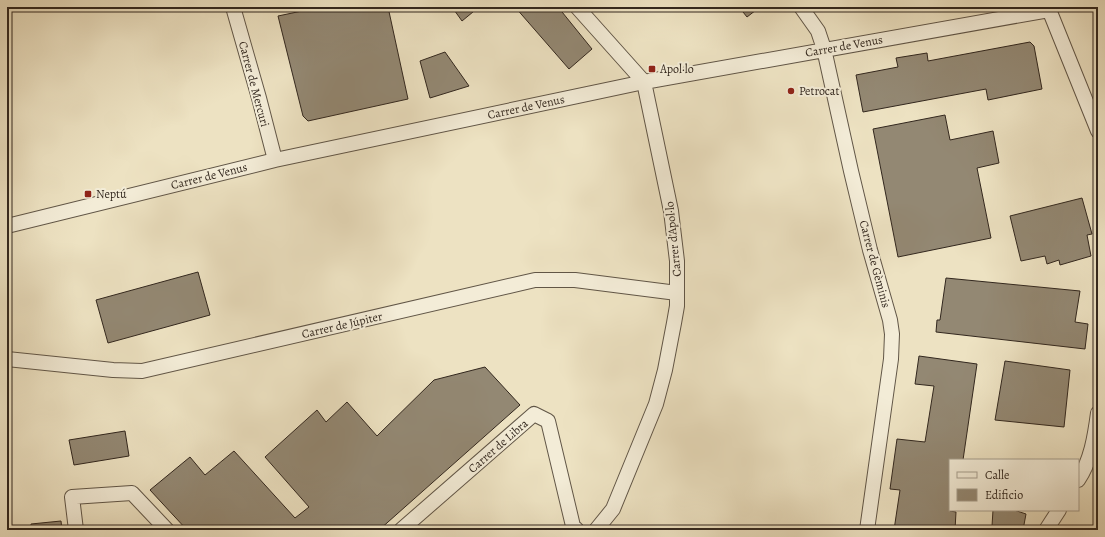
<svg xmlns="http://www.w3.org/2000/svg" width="1105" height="537" viewBox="0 0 1105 537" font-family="Alegreya,serif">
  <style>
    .building { fill: #938873; stroke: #32271e }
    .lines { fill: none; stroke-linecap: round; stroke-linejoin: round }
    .minor-casing { stroke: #615647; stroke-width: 16 }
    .minor { stroke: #f3ecd7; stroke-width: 14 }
    .poi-dot { fill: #8f2418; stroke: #f3ecd7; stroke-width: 1.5 }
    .labels { text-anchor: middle; stroke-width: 4; stroke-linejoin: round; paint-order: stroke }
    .street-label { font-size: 12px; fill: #32271e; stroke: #f3ecd7 }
    .poi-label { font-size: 12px; fill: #32271e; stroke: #f3ecd7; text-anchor: start }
  </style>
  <rect width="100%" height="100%" fill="#ede2c2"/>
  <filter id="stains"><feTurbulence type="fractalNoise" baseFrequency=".005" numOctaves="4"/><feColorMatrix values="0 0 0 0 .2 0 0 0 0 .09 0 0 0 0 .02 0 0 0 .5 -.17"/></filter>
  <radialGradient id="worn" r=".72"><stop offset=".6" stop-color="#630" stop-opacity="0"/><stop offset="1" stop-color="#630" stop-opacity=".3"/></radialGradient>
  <path class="building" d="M321,7h67l20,92 -100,22 -5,-5 -25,-100z
    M452,7h27l-17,14z
    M515,7h43l34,42 -23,20z
    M739,7h21l-13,10z
    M1030,42l4,4 8,43 -54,11 -2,-11 -123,23 -7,-37 42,-8 -2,-9 31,-5 1,8z
    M445,52l24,34 -39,12 -10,-37z
    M945,115l5,25 43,-9 6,32 -22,5 14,70 -93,19 -25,-128z
    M1082,198l10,36 -5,1 4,21 -31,9 -1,-5 -12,4 -2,-8 -24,5 -11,-45z
    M198,272l12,43 -102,28 -12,-43z
    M946,278l134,13 -5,31 13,2 -3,25 -149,-17 1,-12h3z
    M919,356l58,8 -14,96h-13v51l6,1 -1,18h-61l6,-40 -10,-1 7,-50 28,3 9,-56 -19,-2z
    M1005,361l65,9 -6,57 -69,-7z
    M485,367l35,38 -141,125h-192l-37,-40 40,-33 15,18 29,-24 61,67 14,-11 -44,-50 52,-47 9,12 21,-20 30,34 57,-56z
    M125,431l4,25 -55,9 -5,-25z
    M993,510h21l12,4 -3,16h-12l-19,-4z
    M61,521l1,9h-31v-6z"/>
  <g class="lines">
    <defs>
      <path id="minor" d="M233,7l26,91 16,62
        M577,7l67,75 27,129 6,50v45l-3,17 -9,47 -9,34 -43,105 -17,21
        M801,7l17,24 6,18 27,122 19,79 20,70 2,14 -1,25 -24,171
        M1048,7l50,124
        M7,226l268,-66 369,-78 405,-72
        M7,359l106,11 29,1 393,-91h40l102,13
        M1078,480c13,-19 17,-44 20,-67
        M76,530l-4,-33 60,-4 35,37
        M401,530l133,-116 14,7 25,105 4,4
        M1046,530l13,-20"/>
    </defs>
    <use href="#minor" class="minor-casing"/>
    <use href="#minor" class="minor"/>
  </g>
  <g class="poi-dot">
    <rect x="648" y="65" width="8" height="8" rx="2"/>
    <circle cx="791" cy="91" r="4"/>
    <rect x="84" y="190" width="8" height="8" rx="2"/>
  </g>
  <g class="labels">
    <g class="street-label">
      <text transform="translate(844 46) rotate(-10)" y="4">Carrer de Venus</text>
      <text transform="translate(254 84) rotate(75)" y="4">Carrer de Mercuri</text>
      <text transform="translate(526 107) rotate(-12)" y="4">Carrer de Venus</text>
      <text transform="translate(209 176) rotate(-14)" y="4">Carrer de Venus</text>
      <text transform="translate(673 239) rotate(-96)" y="4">Carrer d'Apol·lo</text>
      <text transform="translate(875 264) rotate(75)" y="4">Carrer de Gèminis</text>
      <text transform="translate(342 325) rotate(-13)" y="4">Carrer de Júpiter</text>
      <text transform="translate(498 446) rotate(-41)" y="4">Carrer de Libra</text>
    </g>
    <g class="poi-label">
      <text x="660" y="73">Apol·lo</text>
      <text x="799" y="95">Petrocat</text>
      <text x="96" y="198">Neptú</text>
    </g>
  </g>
  <rect width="1105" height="537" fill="none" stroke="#ede2c2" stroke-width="24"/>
  <rect x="8" y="8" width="1089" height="521" fill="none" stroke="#32271e" stroke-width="2"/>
  <rect x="12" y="12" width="1081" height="513" fill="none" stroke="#32271e"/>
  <rect x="949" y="459" width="130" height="52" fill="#f3ecd7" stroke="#a69d8d"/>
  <rect x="957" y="472" width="20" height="6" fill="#f3ecd7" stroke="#a69d8d"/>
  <text x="985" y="479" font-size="12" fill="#32271e">Calle</text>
  <rect x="957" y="489" width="20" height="12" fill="#938873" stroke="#a69d8d"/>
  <text x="985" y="499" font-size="12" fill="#32271e">Edificio</text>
  <rect width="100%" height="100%" filter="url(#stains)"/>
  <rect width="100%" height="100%" fill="url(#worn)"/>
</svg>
